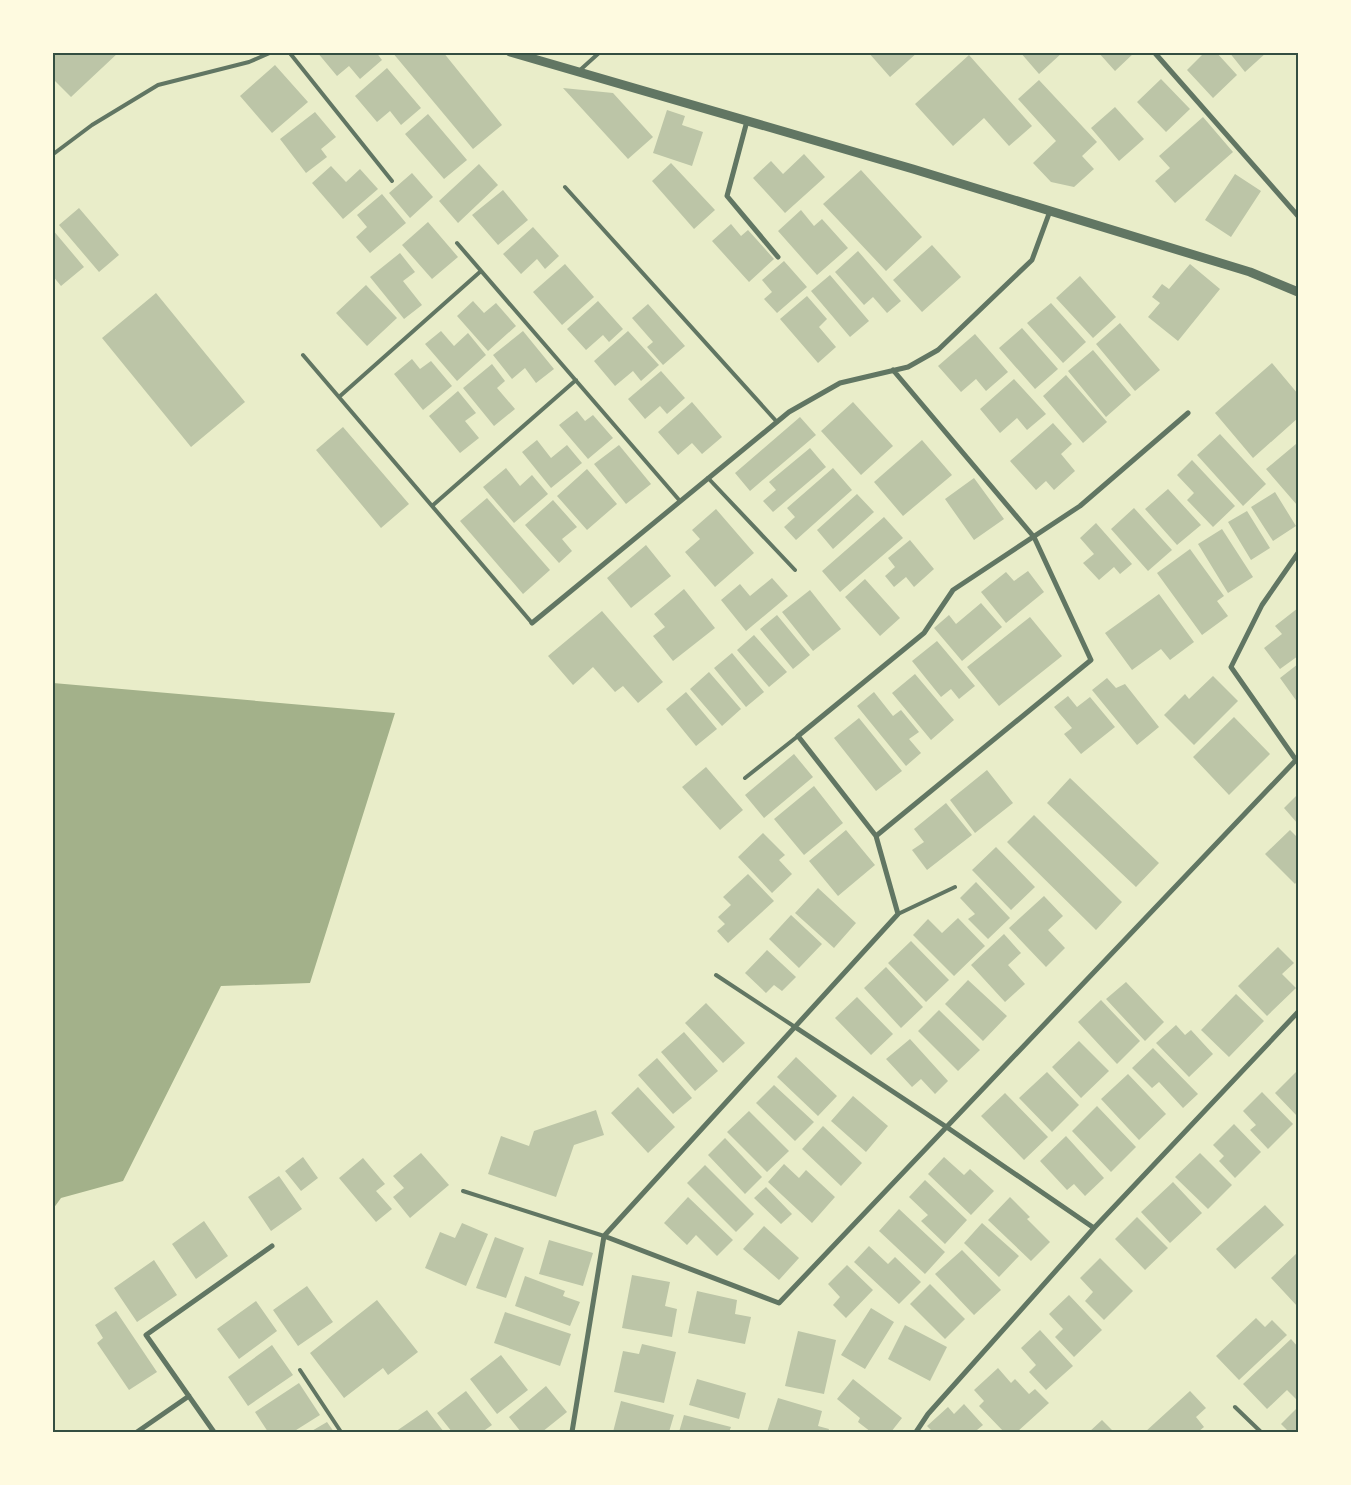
<svg xmlns="http://www.w3.org/2000/svg" width="1351" height="1485" viewBox="0 0 1351 1485" font-family="'DM Sans',sans-serif">
  <style>
    .water { fill: #a3b18a }
    .building { fill: #bcc5a7 }
    .lines { fill: none; stroke-linecap: round; stroke-linejoin: round }
    .service { stroke: #617663; stroke-width: 4 }
    .minor { stroke: #617663; stroke-width: 5 }
    .tertiary { stroke: #617663; stroke-width: 9 }
    .neatline { fill: none; stroke: #344e41; stroke-width: 2 }
  </style>
  <rect width="100%" height="100%" fill="#e9edc9"/>
  <path class="water" d="M53,683l342,30 -85,270 -89,3 -98,195 -62,17 -8,11z"/>
  <path class="building" d="M52,52h67l-48,45 -19,-19z
    M317,52h59l6,8 -22,19 -11,-13 -12,10z
    M392,52h51l59,73 -29,24z
    M868,52h50l-28,25z
    M1020,52h43l-24,22z
    M1098,52h37l-20,19z
    M1205,52h11l21,23 -24,23 -26,-28z
    M1229,52h38l-22,20z
    M969,55l63,71 -23,20 -25,-28 -31,28 -38,-42z
    M275,65l33,37 -36,31 -32,-37z
    M387,68l34,40 -20,17 -11,-14 -13,11 -22,-26z
    M1161,79l29,30 -24,23 -29,-30z
    M1039,80l58,62 -15,14 12,13 -20,18 -23,-5 -18,-19 23,-22 -38,-42z
    M563,88l50,5 40,44 -25,22z
    M1115,107l29,32 -25,22 -28,-33z
    M667,110l18,6 -3,9 21,7 -11,34 -39,-13z
    M315,112l21,25 -15,12 6,8 -21,16 -26,-34z
    M428,114l39,46 -23,19 -39,-45z
    M1203,117l30,35 -58,51 -20,-22 15,-13 -11,-12z
    M804,154l21,23 -40,36 -32,-35 18,-17 12,13z
    M671,163l44,47 -21,19 -42,-48z
    M479,164l19,21 -40,38 -19,-22z
    M331,166l15,16 14,-13 18,20 -35,30 -31,-36z
    M861,170l61,67 -36,34 -63,-67z
    M412,173l21,24 -23,21 -21,-25z
    M1235,174l26,17 -30,46 -26,-17z
    M503,190l25,30 -30,25 -26,-30z
    M382,194l24,29 -36,30 -14,-16 11,-10 -10,-12z
    M79,208l40,47 -20,17 -40,-47z
    M801,210l13,16 8,-7 26,29 -31,27 -39,-44z
    M428,222l30,35 -26,22 -30,-34z
    M731,224l10,12 7,-6 26,29 -25,23 -37,-41z
    M533,227l26,29 -14,13 -8,-10 -16,15 -18,-20z
    M52,229l32,38 -23,19 -9,-11z
    M932,245l29,32 -39,35 -29,-32z
    M858,251l43,50 -14,12 -14,-16 -9,8 -29,-33z
    M400,253l15,19 -12,9 19,24 -18,14 -34,-42z
    M784,261l23,26 -30,26 -13,-14 8,-7 -10,-12z
    M565,264l29,33 -32,28 -29,-33z
    M1190,264l30,25 -42,52 -30,-24 12,-14 -8,-6 10,-13 7,5z
    M830,275l39,46 -19,16 -39,-46z
    M1080,276l36,41 -23,21 -37,-40z
    M366,285l31,33 -30,28 -31,-33z
    M156,293l89,109 -54,45 -89,-109z
    M807,296l20,23 -8,8 17,20 -18,16 -38,-44z
    M473,301l11,12 12,-10 20,23 -28,25 -31,-35z
    M598,301l25,28 -14,13 -6,-7 -17,15 -19,-21z
    M1051,303l35,39 -23,21 -36,-40z
    M648,304l37,42 -22,19 -16,-18 6,-5 -21,-24z
    M1120,323l40,47 -25,21 -39,-47z
    M1022,328l36,41 -23,20 -36,-41z
    M441,331l13,15 14,-13 18,22 -29,26 -32,-37z
    M523,331l31,38 -18,14 -11,-15 -13,11 -19,-24z
    M628,331l31,34 -18,16 -8,-10 -18,15 -21,-25z
    M975,334l33,38 -22,19 -10,-12 -15,13 -23,-26z
    M1093,350l38,45 -25,22 -38,-46z
    M412,359l8,10 11,-8 21,25 -29,24 -29,-36z
    M1272,363l26,31v24l-45,40 -38,-45z
    M492,364l13,17 -8,7 18,21 -21,17 -31,-38z
    M661,371l24,27 -18,16 -7,-8 -15,13 -17,-20z
    M1066,375l41,47 -24,21 -40,-47z
    M1014,379l32,35 -19,16 -10,-12 -17,15 -20,-24z
    M458,391l18,22 -11,8 14,17 -19,15 -31,-37z
    M692,402l30,35 -20,17 -10,-11 -14,12 -20,-23z
    M853,402l40,44 -32,29 -40,-44z
    M577,411l8,10 8,-6 20,23 -25,21 -29,-34z
    M800,417l16,18 -66,56 -15,-18z
    M1053,423l19,21 -11,10 14,17 -21,19 -8,-9 -10,9 -26,-29z
    M343,427l66,77 -28,24 -65,-78z
    M1220,434l46,50 -23,22 -46,-51z
    M537,440l14,18 16,-13 15,18 -31,25 -29,-36z
    M922,440l30,35 -49,41 -29,-34z
    M1296,444l2,3v56l-1,2 -31,-36z
    M619,445l32,39 -25,20 -32,-40z
    M810,448l16,19 -53,45 -10,-11 13,-11 -7,-8z
    M1192,460l43,46 -22,21 -26,-27 7,-7 -17,-18z
    M506,468l14,18 12,-11 16,19 -34,29 -31,-36z
    M833,468l19,22 -56,50 -12,-13 11,-10 -8,-9z
    M587,469l30,35 -30,26 -30,-34z
    M974,478l30,41 -30,21 -29,-41z
    M1168,489l33,36 -24,20 -32,-36z
    M1275,492l21,34 -23,15 -22,-34z
    M857,494l17,18 -41,37 -16,-19z
    M487,498l63,72 -27,24 -63,-73z
    M553,500l24,27 -15,12 10,12 -13,12 -34,-38z
    M1134,508l38,42 -24,21 -37,-42z
    M716,509l38,44 -39,34 -30,-35 15,-13 -8,-9z
    M1247,511l23,37 -19,12 -23,-38z
    M884,517l19,21 -63,54 -18,-21z
    M1096,523l36,41 -12,10 -6,-7 -15,13 -16,-17 11,-9 -14,-16z
    M1222,529l31,48 -25,16 -30,-49z
    M910,540l24,29 -20,18 -8,-10 -12,10 -9,-11 10,-9 -7,-9z
    M646,545l25,31 -40,32 -24,-30z
    M1190,549l34,47 -7,5 11,15 -26,19 -45,-62z
    M1028,571l16,21 -38,31 -25,-31 25,-20 8,9z
    M772,578l16,18 -42,35 -25,-31 19,-16 10,12z
    M865,579l35,39 -20,18 -35,-39z
    M684,589l31,39 -42,33 -20,-25 12,-9 -11,-13z
    M810,590l31,39 -28,22 -31,-39z
    M1159,594l35,48 -24,18 -9,-11 -29,21 -27,-37z
    M981,603l21,24 -40,34 -28,-33 15,-13 7,9z
    M1298,608v48l-18,13 -16,-21 18,-14 -7,-8z
    M602,611l61,71 -25,21 -15,-17 -8,6 -22,-25 -20,18 -25,-29z
    M777,615l33,40 -17,14 -33,-40z
    M1030,617l32,39 -63,50 -32,-39z
    M754,635l33,37 -18,15 -32,-37z
    M937,641l38,45 -16,13 -8,-10 -10,8 -29,-36z
    M732,653l32,39 -18,15 -32,-39z
    M1298,664v39l-18,-25z
    M709,672l32,37 -19,17 -32,-37z
    M915,674l39,46 -23,20 -39,-47z
    M1213,676l25,25 -44,44 -30,-30 21,-21 4,5z
    M1107,678l9,10 9,-4 34,43 -22,18 -45,-55z
    M686,692l31,37 -21,17 -30,-37z
    M874,692l19,24 8,-6 18,22 -10,7 12,14 -15,13 -49,-60z
    M1068,696l9,11 13,-10 25,30 -34,27 -17,-20 8,-6 -18,-21z
    M1234,717l36,37 -41,41 -36,-38z
    M859,718l43,53 -26,20 -42,-53z
    M794,754l19,23 -49,41 -19,-23z
    M706,767l37,43 -23,20 -38,-43z
    M987,770l26,33 -38,30 -25,-33z
    M1070,778l89,85 -23,24 -89,-84z
    M814,786l29,37 -39,32 -30,-36z
    M1298,794v30l-14,-16z
    M946,803l26,32 -45,35 -15,-20 12,-8 -10,-13z
    M1034,815l88,87 -26,28 -89,-88z
    M846,830l29,35 -37,31 -29,-35z
    M1290,830l8,8v42l-3,4 -30,-30z
    M763,833l22,22 -6,5 13,14 -20,19 -34,-36z
    M996,847l39,40 -24,23 -39,-40z
    M748,874l26,27 -46,42 -11,-12 8,-7 -7,-7 13,-12 -8,-8z
    M976,882l34,36 -22,21 -20,-20 7,-5 -15,-16z
    M818,888l38,35 -22,25 -39,-35z
    M1044,896l19,20 -15,14 17,18 -19,19 -37,-39z
    M791,915l31,29 -23,24 -30,-29z
    M958,918l27,28 -31,30 -41,-41 15,-16 14,14z
    M1004,934l17,19 -13,12 17,19 -20,18 -34,-37z
    M911,941l38,39 -23,22 -38,-39z
    M1278,947l16,16 -12,11 14,14 -29,28 -29,-30z
    M767,950l29,27 -14,14 -8,-6 -8,8 -21,-20z
    M886,967l37,40 -22,21 -37,-40z
    M968,980l39,36 -24,25 -38,-37z
    M1126,982l38,40 -19,19 -39,-42z
    M1236,994l28,27 -35,36 -28,-27z
    M857,997l36,37 -22,21 -36,-37z
    M1101,1000l39,41 -23,23 -39,-42z
    M706,1003l39,40 -22,20 -38,-40z
    M939,1010l41,40 -22,21 -40,-40z
    M1176,1025l9,10 6,-5 22,24 -24,23 -33,-34z
    M684,1032l34,39 -23,20 -34,-39z
    M910,1039l38,42 -13,13 -14,-15 -9,8 -26,-28z
    M1079,1041l30,30 -28,27 -29,-31z
    M1153,1048l45,46 -15,14 -24,-26 -7,6 -20,-20z
    M796,1057l41,39 -19,20 -41,-39z
    M657,1058l35,40 -19,16 -35,-39z
    M1297,1071l1,2v44l-23,-24z
    M1047,1072l32,33 -27,27 -33,-34z
    M1128,1074l38,40 -27,26 -38,-41z
    M774,1085l40,37 -19,19 -39,-38z
    M638,1087l37,40 -27,26 -37,-40z
    M1262,1092l31,32 -25,25 -18,-19 6,-5 -13,-14z
    M1005,1093l43,44 -24,23 -43,-44z
    M853,1096l35,30 -22,26 -35,-31z
    M1097,1106l39,41 -25,25 -39,-41z
    M596,1110l8,25 -30,10 -18,52 -68,-23 13,-38 28,10 5,-15z
    M749,1111l40,40 -22,21 -40,-40z
    M1234,1124l27,28 -26,26 -16,-17 5,-5 -11,-11z
    M823,1126l39,37 -21,23 -39,-37z
    M1066,1136l38,42 -19,18 -11,-12 -7,6 -27,-29z
    M725,1138l37,39 -17,17 -37,-39z
    M421,1153l28,32 -39,33 -17,-21 11,-9 -11,-12z
    M1200,1153l32,32 -24,24 -33,-32z
    M303,1157l15,21 -17,13 -16,-20z
    M944,1157l20,18 6,-6 24,22 -23,24 -43,-41z
    M363,1158l22,26 -9,7 16,18 -16,13 -37,-44z
    M784,1164l15,14 7,-8 29,27 -23,26 -44,-41z
    M705,1165l49,49 -18,18 -49,-49z
    M279,1176l23,33 -31,22 -23,-34z
    M925,1180l42,40 -22,24 -24,-23 7,-6 -19,-18z
    M1173,1182l29,31 -32,30 -29,-31z
    M766,1187l26,27 -11,10 -27,-26z
    M688,1197l45,43 -16,16 -21,-21 -9,10 -23,-22z
    M1010,1197l20,20 -3,2 23,23 -19,19 -43,-41z
    M1265,1205l19,20 -49,44 -19,-20z
    M899,1209l46,43 -20,22 -46,-43z
    M1137,1217l31,31 -23,22 -30,-31z
    M204,1221l24,35 -32,23 -24,-35z
    M462,1223l26,11 -22,52 -41,-18 15,-36 15,6z
    M982,1223l37,33 -20,21 -35,-34z
    M764,1226l35,32 -20,22 -36,-31z
    M495,1237l29,11 -18,50 -30,-10z
    M549,1240l44,13 -10,33 -44,-12z
    M869,1246l19,18 7,-7 26,25 -22,22 -45,-42z
    M962,1250l39,40 -27,25 -39,-41z
    M1298,1252v55l-27,-29z
    M1100,1258l33,33 -29,29 -19,-19 8,-9 -13,-14z
    M154,1260l23,35 -40,27 -23,-34z
    M847,1265l26,25 -27,28 -13,-13 7,-8 -12,-13z
    M632,1275l38,7 -5,24 12,3 -5,28 -50,-9z
    M525,1276l40,15 -2,5 17,6 -10,24 -55,-20z
    M930,1284l35,35 -20,20 -35,-35z
    M307,1286l26,36 -35,24 -25,-36z
    M697,1291l40,9 -2,14 16,3 -6,27 -57,-11z
    M1069,1295l33,35 -28,27 -19,-20 8,-8 -14,-15z
    M377,1300l41,52 -30,23 -5,-7 -39,30 -34,-45z
    M256,1301l21,30 -38,28 -22,-30z
    M871,1308l23,14 -29,47 -24,-14z
    M116,1311l41,61 -28,18 -32,-47 6,-5 -8,-13z
    M505,1312l66,22 -11,32 -66,-23z
    M1256,1318l9,9 7,-7 15,15 -48,45 -23,-24z
    M905,1325l42,22 -17,34 -42,-22z
    M1040,1330l33,36 -27,24 -17,-18 7,-7 -15,-17z
    M798,1331l38,9 -12,54 -39,-8z
    M1291,1339l7,8v50l-2,2 -9,-9 -20,19 -24,-25z
    M642,1344l34,8 -12,51 -50,-11 9,-41 16,3z
    M272,1345l21,30 -45,31 -20,-29z
    M501,1355l27,35 -31,24 -27,-35z
    M998,1368l13,15 4,-4 14,15 6,-5 14,14 -32,29h-13l-25,-26 5,-5 -10,-11z
    M697,1379l49,14 -7,26 -50,-14z
    M853,1379l49,39 -11,14h-20l-13,-10 2,-4 -23,-19z
    M299,1383l21,32 -27,17h-25l-13,-20z
    M546,1386l21,26 -25,20h-21l-12,-15z
    M466,1391l26,34 -7,5 1,2h-34l-15,-19z
    M1190,1391l16,17 -10,9 8,10 -6,5h-53z
    M778,1398l44,13 -4,15 11,3 -1,3h-61z
    M621,1401l53,14 -5,17h-56z
    M964,1404l19,21 -6,5 2,2h-46l-6,-6 21,-19 6,7z
    M1298,1407v25h-9l-8,-8z
    M427,1410l17,22h-49z
    M684,1415l47,12 -2,5h-50z
    M1102,1420l12,12h-25z
    M327,1422l7,10h-24z"/>
  <g class="lines">
    <path class="service" d="M289,52l103,129
      M579,71l21,-19
      M52,155l40,-30 66,-40 91,-23 23,-10
      M565,187l212,235
      M457,243l223,258
      M303,355l229,268
      M339,397l142,-126
      M708,478l87,92
      M432,506l144,-126
      M745,778l53,-42
      M898,914l57,-27
      M716,975l79,52
      M463,1191l141,45
      M300,1370l41,62
      M1235,1407l26,25"/>
    <path class="minor" d="M1154,52l144,164
      M747,121l-20,75 51,61
      M893,370l141,167 57,123 -215,176 -78,-100 126,-103 29,-43 127,-84 108,-93
      M532,623l257,-211 51,-29 68,-16 30,-17 94,-90 18,-49
      M795,1027l153,101 146,100
      M604,1236l175,67 517,-543 -65,-93 31,-62 36,-52
      M137,1432l52,-36
      M214,1432l-68,-97 126,-89
      M572,1432l32,-196 294,-322 -22,-78
      M916,1432l12,-18 166,-186 204,-216"/>
    <path class="tertiary" d="M510,52l403,117 337,103 48,20"/>
  </g>
  <rect width="1351" height="1485" fill="none" stroke="#fefae0" stroke-width="108"/>
  <rect x="54" y="54" width="1243" height="1377" class="neatline"/>
</svg>
